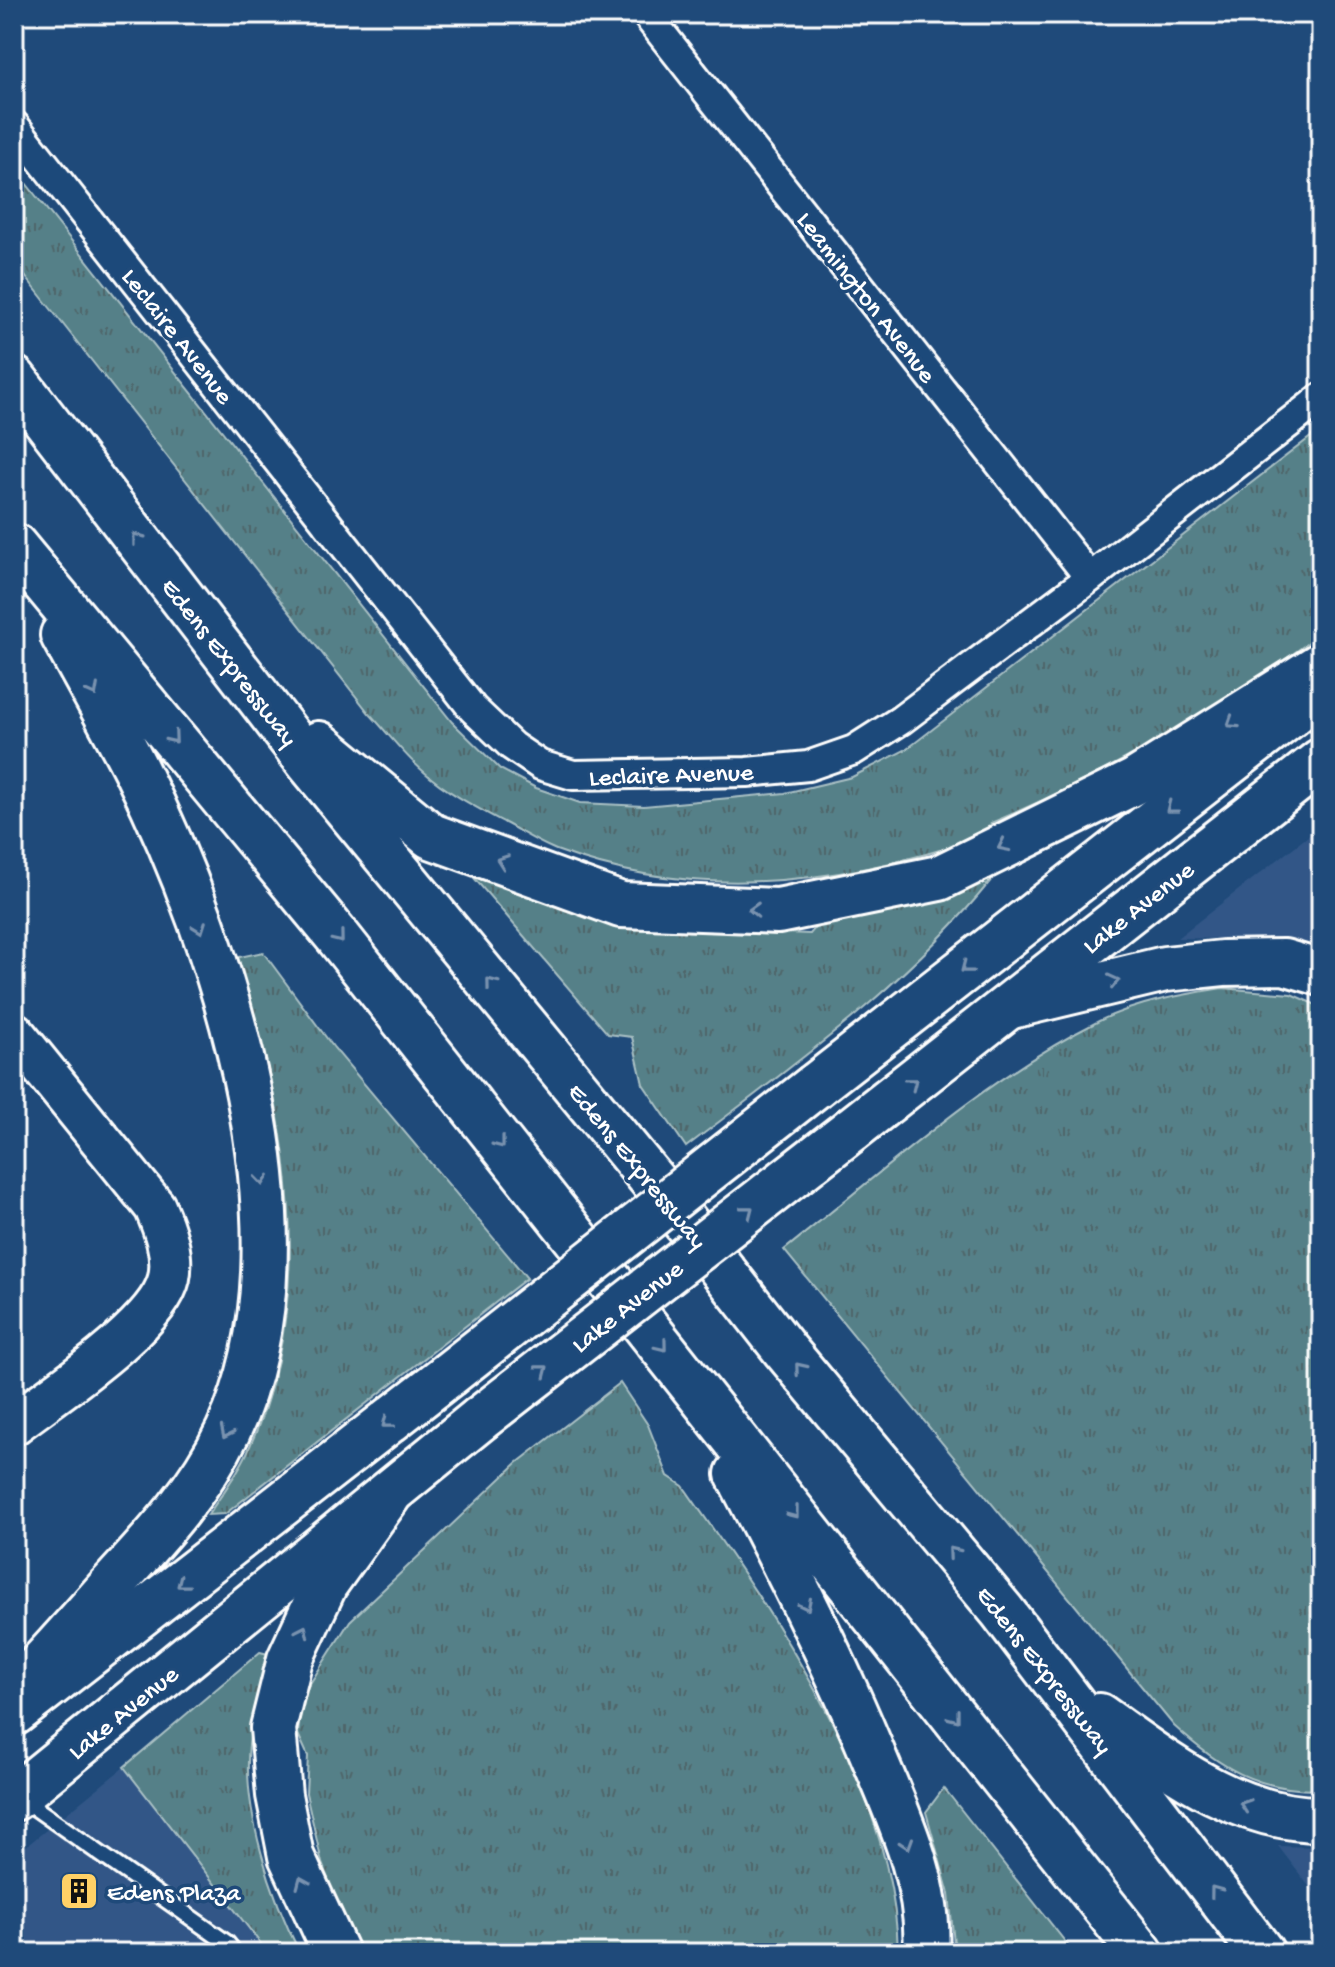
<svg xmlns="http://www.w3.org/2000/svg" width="1335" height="1967" viewBox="0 0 1335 1967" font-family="'Gochi Hand',sans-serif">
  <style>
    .built { fill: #315787 }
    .grass { fill: url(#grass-tufts); stroke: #aac0c4; stroke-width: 2 }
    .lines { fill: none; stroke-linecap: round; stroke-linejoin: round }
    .lane-casing { stroke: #fff; stroke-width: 20 }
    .street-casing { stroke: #fff; stroke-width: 34 }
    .secondary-casing { stroke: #fff; stroke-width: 46 }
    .primary-casing { stroke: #fff; stroke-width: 50 }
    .highway-casing { stroke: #fff; stroke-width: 50 }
    .lane { stroke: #1f4a7a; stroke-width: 14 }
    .street { stroke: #1f4a7a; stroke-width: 28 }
    .secondary { stroke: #1f4a7a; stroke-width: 40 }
    .primary { stroke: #1f4a7a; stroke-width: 44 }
    .highway { stroke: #1f4a7a; stroke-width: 44 }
    .primary-bridge-casing { stroke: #fff; stroke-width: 50; stroke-linecap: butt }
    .primary-bridge { stroke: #1f4a7a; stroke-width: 44 }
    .oneway { stroke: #7992af }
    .labels { text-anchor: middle; stroke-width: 7; stroke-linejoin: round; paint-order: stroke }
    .street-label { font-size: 26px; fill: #fff; stroke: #1f4a7a }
    .poi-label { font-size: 26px; fill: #fff; stroke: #1f4a7a; text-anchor: start }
  </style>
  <defs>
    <pattern id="grass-tufts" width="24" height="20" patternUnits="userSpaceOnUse" patternTransform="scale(2)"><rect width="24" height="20" fill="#548088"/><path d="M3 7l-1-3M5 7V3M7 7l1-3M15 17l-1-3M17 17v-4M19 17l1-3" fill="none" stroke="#50666a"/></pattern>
  </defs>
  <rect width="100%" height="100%" fill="#1f4a7a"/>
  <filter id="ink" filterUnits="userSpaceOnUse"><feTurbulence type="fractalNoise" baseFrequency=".0125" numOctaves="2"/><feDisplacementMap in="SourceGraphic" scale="16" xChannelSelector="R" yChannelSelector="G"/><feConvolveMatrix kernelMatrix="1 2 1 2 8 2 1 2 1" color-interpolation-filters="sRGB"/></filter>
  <g filter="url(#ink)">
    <path class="built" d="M1321,826v122l-34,-8 -110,-2z
      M124,1767l144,186h-254v-97z
      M1278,1846l43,1v55z"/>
    <path class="grass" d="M14,168l438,554 48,47 36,19 44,15 64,3 141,-13 67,-16 55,-28 414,-320v204c-100,76 -214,141 -330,190l-4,12c-138,48 -288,68 -428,16 -19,-7 -37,-19 -54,-28 -28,-15 -59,-31 -82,-52 -20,-17 -36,-39 -54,-58l-355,-451z
      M484,862l171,66 155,6 10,-12 122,-26 50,-17c-86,107 -198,185 -306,268l-43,-63 -11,-47 -24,-3 -134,-156z
      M263,952l71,96 193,230 -302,236 -17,1c13,-20 29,-40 39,-62 72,-155 43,-340 -12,-495z
      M1222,988l69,6 30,13v783c-63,1 -101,-22 -147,-64l-390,-476c101,-80 199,-171 315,-229 39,-19 81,-26 123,-33z
      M620,1383l28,42 20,51 15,10c92,131 212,301 215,467h-536l-15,-25 -25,-65 -16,-70 2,-37 -10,-22 4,-38 48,-75 167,-158z
      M260,1652l12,3c-10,28 -20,59 -23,90 -7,63 22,152 51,208h-32l-144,-186z
      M944,1788l130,165h-119l-6,-59 -23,-82z"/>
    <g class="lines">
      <defs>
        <path id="lane" d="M21,1798l206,145 8,10"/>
        <path id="street" d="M646,14l444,564
          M14,125l459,584 39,37 28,19 33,10 174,-3 61,-6 46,-16 47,-30 189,-142 231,-180"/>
        <path id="secondary" d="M14,1033l141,174c9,21 19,47 14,71 -10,47 -116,116 -155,146"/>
        <path id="primary" d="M815,1086l506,-395
          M851,1130l470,-369
          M14,1713l434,-338
          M14,1798l467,-380"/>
        <path id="highway" d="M14,379l296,385 343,417 132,169 217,261 260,342
          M14,546l324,391 803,1016
          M319,744l112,92 190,69 157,6 161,-33 197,-97 185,-116
          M1011,1006l154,-37 58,-6 61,-1 37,11
          M738,1474c49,94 97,188 137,286 25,60 56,126 51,193
          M14,1692c33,-33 63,-68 94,-103 45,-49 91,-97 120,-158 90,-193 -3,-483 -93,-663 -23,-45 -48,-88 -72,-133
          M1099,1716c68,48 135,103 222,103
          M336,1953l-45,-97 -12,-61 -6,-67 17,-69 35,-75 63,-88"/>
      </defs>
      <use href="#lane" class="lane-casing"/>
      <use href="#street" class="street-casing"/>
      <use href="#secondary" class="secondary-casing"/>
      <use href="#primary" class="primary-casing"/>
      <use href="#highway" class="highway-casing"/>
      <use href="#lane" class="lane"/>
      <use href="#street" class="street"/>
      <use href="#secondary" class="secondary"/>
      <use href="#primary" class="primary"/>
      <use href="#highway" class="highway"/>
      <defs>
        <path id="primary-bridge" d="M448,1375l367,-289
          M481,1418l370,-288"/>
      </defs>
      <use href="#primary-bridge" class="primary-bridge-casing"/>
      <use href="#primary-bridge" class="primary-bridge"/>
    </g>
    <defs><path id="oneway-chevron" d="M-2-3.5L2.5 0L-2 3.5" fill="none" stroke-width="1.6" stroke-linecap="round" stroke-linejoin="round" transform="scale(2)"/></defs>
    <g class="oneway">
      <use href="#oneway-chevron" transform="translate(137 538) rotate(-128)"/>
      <use href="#oneway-chevron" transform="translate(93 691) rotate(62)"/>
      <use href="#oneway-chevron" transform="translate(1232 723) rotate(147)"/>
      <use href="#oneway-chevron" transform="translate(173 738) rotate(50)"/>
      <use href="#oneway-chevron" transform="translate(1171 808) rotate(142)"/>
      <use href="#oneway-chevron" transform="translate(1003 846) rotate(154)"/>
      <use href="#oneway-chevron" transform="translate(502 861) rotate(-160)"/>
      <use href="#oneway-chevron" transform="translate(754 910) rotate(-178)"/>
      <use href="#oneway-chevron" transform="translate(200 928) rotate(70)"/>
      <use href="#oneway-chevron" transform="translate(339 938) rotate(51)"/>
      <use href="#oneway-chevron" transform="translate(966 968) rotate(142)"/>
      <use href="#oneway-chevron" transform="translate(1114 981) rotate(-13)"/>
      <use href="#oneway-chevron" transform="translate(491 983) rotate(-129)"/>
      <use href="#oneway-chevron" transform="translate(912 1083) rotate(-38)"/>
      <use href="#oneway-chevron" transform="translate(500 1143) rotate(52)"/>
      <use href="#oneway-chevron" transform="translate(262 1180) rotate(84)"/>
      <use href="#oneway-chevron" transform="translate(748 1211) rotate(-38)"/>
      <use href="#oneway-chevron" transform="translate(662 1346) rotate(51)"/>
      <use href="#oneway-chevron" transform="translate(800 1368) rotate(-130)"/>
      <use href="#oneway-chevron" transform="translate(543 1370) rotate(-38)"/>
      <use href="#oneway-chevron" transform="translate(387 1423) rotate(142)"/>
      <use href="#oneway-chevron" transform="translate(226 1433) rotate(116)"/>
      <use href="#oneway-chevron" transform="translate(794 1513) rotate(52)"/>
      <use href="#oneway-chevron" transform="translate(953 1552) rotate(-130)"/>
      <use href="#oneway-chevron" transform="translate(182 1583) rotate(142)"/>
      <use href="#oneway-chevron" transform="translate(806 1605) rotate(63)"/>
      <use href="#oneway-chevron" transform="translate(303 1631) rotate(-65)"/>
      <use href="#oneway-chevron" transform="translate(955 1717) rotate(52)"/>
      <use href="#oneway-chevron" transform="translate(1245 1805) rotate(-161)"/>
      <use href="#oneway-chevron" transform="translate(907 1844) rotate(72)"/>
      <use href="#oneway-chevron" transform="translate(302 1882) rotate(-113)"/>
      <use href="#oneway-chevron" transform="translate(1215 1891) rotate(-127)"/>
    </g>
  </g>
  <defs>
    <symbol id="building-square" viewBox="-11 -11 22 22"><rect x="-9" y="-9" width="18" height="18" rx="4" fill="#ffd166" stroke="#1f4a7a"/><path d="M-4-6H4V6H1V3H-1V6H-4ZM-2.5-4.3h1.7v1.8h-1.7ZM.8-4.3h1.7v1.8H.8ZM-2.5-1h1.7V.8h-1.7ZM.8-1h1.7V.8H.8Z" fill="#111"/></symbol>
  </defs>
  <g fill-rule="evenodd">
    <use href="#building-square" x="57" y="1869" width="44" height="44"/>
  </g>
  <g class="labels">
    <g class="street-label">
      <text transform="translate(868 296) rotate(52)" y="9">Leamington Avenue</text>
      <text transform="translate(179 335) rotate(52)" y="9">Leclaire Avenue</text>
      <text transform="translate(231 661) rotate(52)" y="9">Edens Expressway</text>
      <text transform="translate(671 773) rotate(-2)" y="9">Leclaire Avenue</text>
      <text transform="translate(1137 906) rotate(-38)" y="9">Lake Avenue</text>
      <text transform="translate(639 1165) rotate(51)" y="9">Edens Expressway</text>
      <text transform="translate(626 1305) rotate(-38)" y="9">Lake Avenue</text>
      <text transform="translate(1046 1669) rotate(52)" y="9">Edens Expressway</text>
      <text transform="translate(122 1711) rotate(-39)" y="9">Lake Avenue</text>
    </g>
    <g class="poi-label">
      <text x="107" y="1900">Edens Plaza</text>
    </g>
  </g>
  <rect width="1335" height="1967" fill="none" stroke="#1f4a7a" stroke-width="48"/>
  <rect x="24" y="24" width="1287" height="1919" fill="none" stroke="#fff" stroke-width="3" filter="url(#ink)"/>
</svg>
